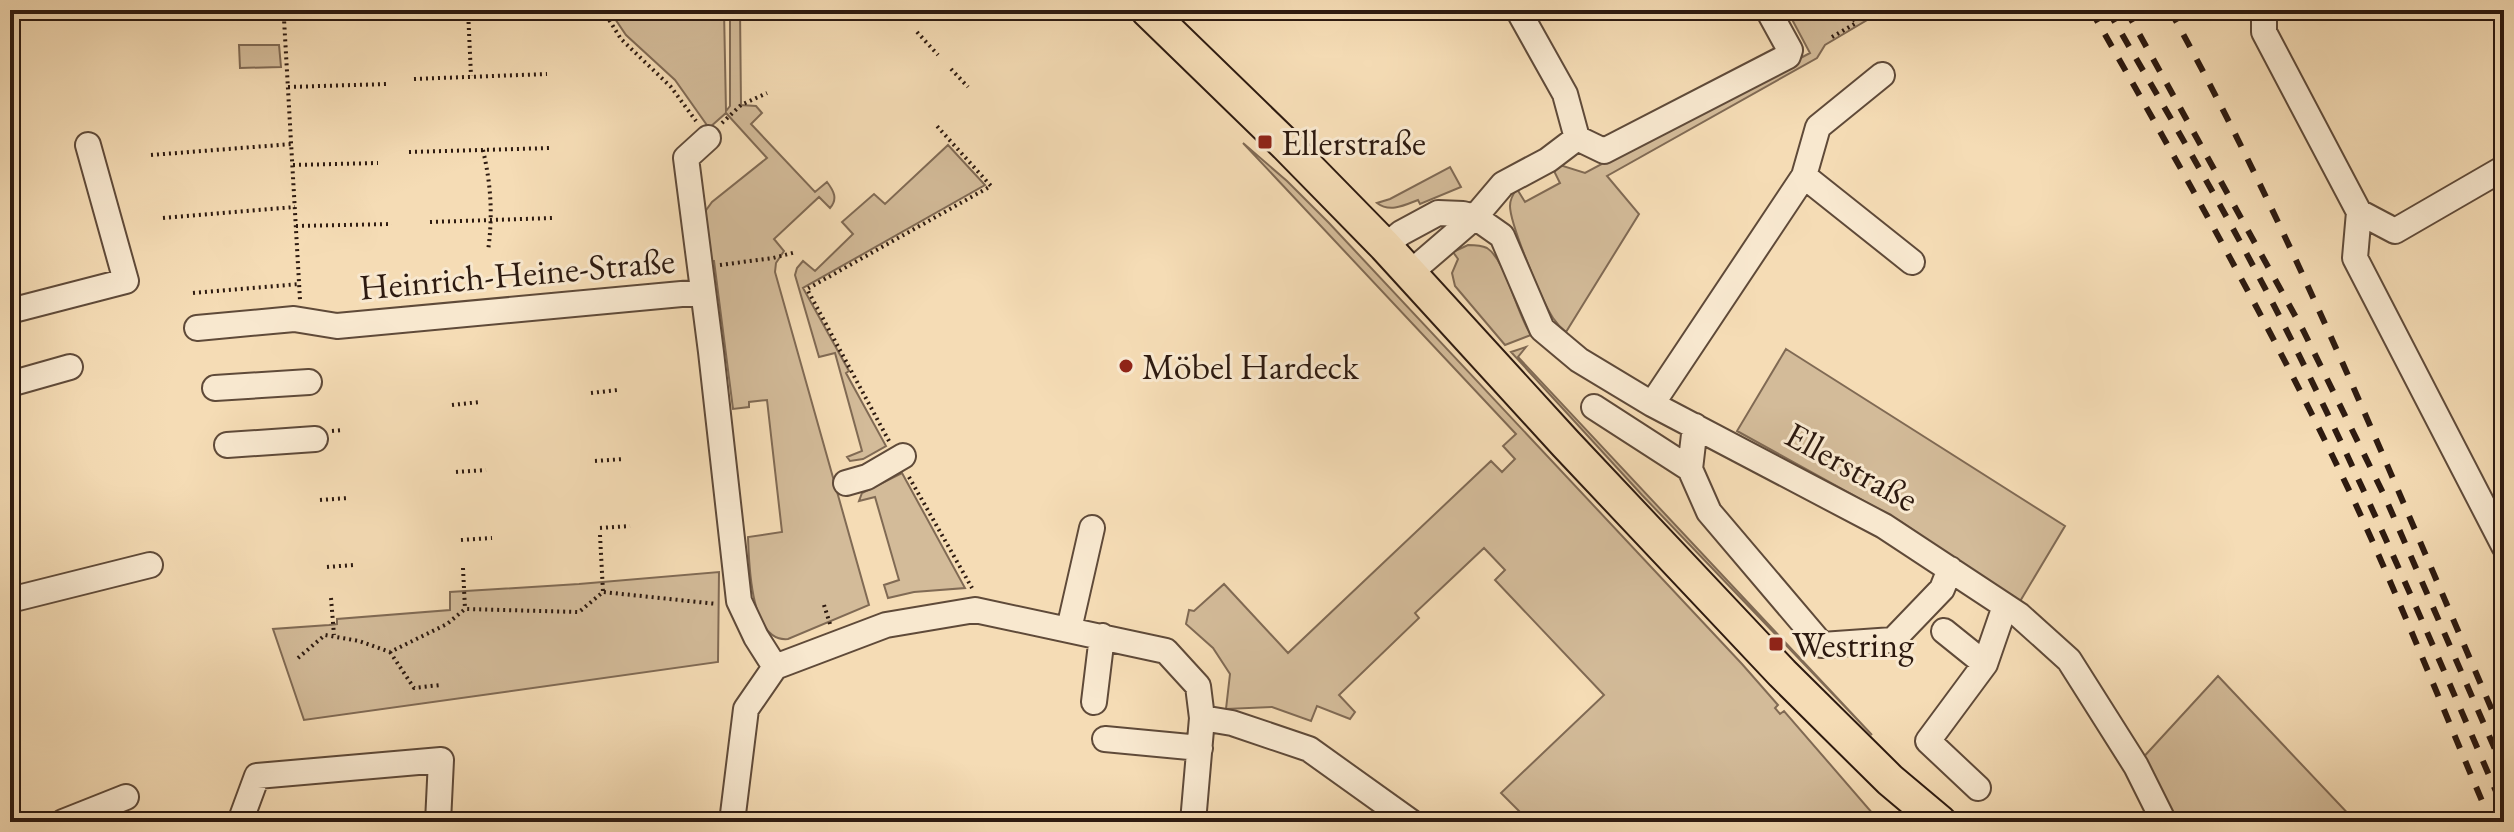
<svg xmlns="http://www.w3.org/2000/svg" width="2514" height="832" viewBox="0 0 2514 832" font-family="'EB Garamond',serif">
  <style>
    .green { fill: #d3bb99; stroke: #806a54; stroke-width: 2 }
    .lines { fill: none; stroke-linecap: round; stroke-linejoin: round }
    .minor-casing { stroke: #5f4a39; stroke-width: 28 }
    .major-casing { stroke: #2d1a10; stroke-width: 36 }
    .path { stroke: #2d1a10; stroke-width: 4; stroke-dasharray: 2 4; stroke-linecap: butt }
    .minor { stroke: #f8e8cf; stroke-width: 24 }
    .major { stroke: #f5dcb5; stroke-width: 32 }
    .rail { stroke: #2d1a10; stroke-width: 6; stroke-dasharray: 14 14; stroke-linecap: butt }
    .poi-dot { fill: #8f2418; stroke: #f8e8cf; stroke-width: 3 }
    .labels { text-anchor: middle; stroke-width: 6; stroke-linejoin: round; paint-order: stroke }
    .poi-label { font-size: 36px; fill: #2d1a10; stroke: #f8e8cf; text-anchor: start }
    .street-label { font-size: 36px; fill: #2d1a10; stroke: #f8e8cf }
  </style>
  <rect width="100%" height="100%" fill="#f5dcb5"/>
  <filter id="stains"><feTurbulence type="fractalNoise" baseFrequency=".0025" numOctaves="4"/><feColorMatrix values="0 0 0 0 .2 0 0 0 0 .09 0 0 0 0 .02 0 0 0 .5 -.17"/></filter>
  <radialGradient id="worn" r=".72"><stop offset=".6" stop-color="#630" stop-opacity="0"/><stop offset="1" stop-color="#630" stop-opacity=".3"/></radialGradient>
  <path class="green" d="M609,10h115l2,101 4,-5v-96h10l1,95 15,1 6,7 -11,11 64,68 12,-10c7,9 11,17 3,26l-11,-11 -45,42 10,12 -8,12 -1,9 94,333 -81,34c-38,4 -39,-77 -40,-102l34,-5 -15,-132 -18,2v5l-16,2 -19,-148h-4l-6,-48 8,-11 55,-44 -41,-45 -17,15 -34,-48 -49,-45z
    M1787,10h97l-59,35 -8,13 -210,118 32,38 -73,118c-5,-4 -9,-8 -13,-14 -11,-17 -43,-94 -43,-112 0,-7 3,-12 7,-17l8,13 35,-19 -7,-14 7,-4 25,8 225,-120z
    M239,45h40l2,22 -41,1z
    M1243,143l44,38 42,42 413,441 36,41 -3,3 5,6 4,-3 96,111h-364l7,-7 -22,-22 103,-98 -109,-115 10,-10 -21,-22 -69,65 4,5 -80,77 16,17 -5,7 -33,-13 -6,15 -39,-14 -46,2 4,-35 -17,-26 -27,-24 3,-14 5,1 30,-27 64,69 203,-192 11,11 13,-13 -12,-13 13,-12z
    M948,145l37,40 -182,103 46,83 -3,2 40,73 -23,13 -13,2 -3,-4 15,-6 -27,-98 -16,4 -24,-82 2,-7 6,-7 12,10 38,-37 -11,-12 32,-28 11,10z
    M1450,167l11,20 -41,17 -2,-4c-13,5 -28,13 -41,3l13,-4z
    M1468,245c6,0 13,0 19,3 19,12 29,65 44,87l-26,10 -50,-59 -3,-13 6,-14 -5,-7z
    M1526,347l-8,10 354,378 -230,-240 -131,-143z
    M1786,349l279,177 -46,77 -119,-82 -163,-90z
    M902,473l63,115 -51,4 -26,6 -4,-13 15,-5 -24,-83 -16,4 3,-8z
    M719,572l-1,90 -414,58 -31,-91 56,-4 8,-1v-5l113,-9v-18l129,-8z
    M2218,676l138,146h-185l-32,-60z"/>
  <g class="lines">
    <defs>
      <path id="minor" d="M2264,10v22l95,180 -4,46 149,288
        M708,138l-22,20 25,194 28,249 17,36 19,30
        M1577,138l27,13 184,-95 2,-6 -22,-40
        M1804,176l14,-49 64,-52
        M2359,212l36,19 109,-63
        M1385,246l16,-13 37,-20 25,1 12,3 27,19 40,93 37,31 73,44 232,122 135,89 50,45 67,106 28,56
        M1410,273l65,-56 28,-33 45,-24 29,-22 -12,-44 -47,-84
        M10,311l116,-30 -38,-136
        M197,328l97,-9 43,7 366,-34
        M10,384l60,-17
        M215,388l94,-6
        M1652,404l152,-228 108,86
        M1594,407l96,62
        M1695,426l-5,43 19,43 113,133 71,-5 49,-51 8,-20
        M227,445l88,-6
        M846,483l21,-6 36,-21
        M10,600l140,-35
        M1069,629l23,-101
        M1944,631l41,33
        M1094,702l8,-66
        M1202,718l30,5 77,26 102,73
        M1105,739l95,9
        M1978,788l-50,-47 57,-77 20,-58
        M63,822l63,-25
        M240,822l17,-46 184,-16 -3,62
        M732,822l14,-113 29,-42 111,-42 89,-15 191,41 32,35 4,32 -9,104"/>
      <path id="major" d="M1147,10l139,135 99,101 181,198 216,229 108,107 50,42"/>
    </defs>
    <use href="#minor" class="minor-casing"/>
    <use href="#major" class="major-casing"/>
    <path class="path" d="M281,10l3,9 16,281
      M468,10l3,66
      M603,10l18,29 50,48 25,34
      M896,10l8,9
      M917,32l21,23
      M1832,37l24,-14 -8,-13
      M951,69l17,18
      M414,79l133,-5
      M288,87l99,-3
      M722,123l19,-18 26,-12
      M483,150c8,35 10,65 5,101
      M409,152l142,-4
      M151,155l141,-11
      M293,165l85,-2
      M163,218l132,-11
      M430,222l123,-4
      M296,226l96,-2
      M720,265l53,-7 23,-6
      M193,293l106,-9
      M591,393l27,-3
      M452,405l28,-3
      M332,431l11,-1
      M889,441l-82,-152 184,-103 -55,-61
      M595,461l29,-2
      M456,472l30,-2
      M909,477l63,111
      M320,500l28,-2
      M600,528l30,-2
      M600,535l3,57
      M461,540l31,-2
      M327,567l27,-2
      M463,568l2,41
      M331,598l3,37
      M824,605l6,19
      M390,652l24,36 26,-3
      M298,658l27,-23 34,6 31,11 57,-28 18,-15 114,3 24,-20 114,12"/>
    <use href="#minor" class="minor"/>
    <use href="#major" class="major"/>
    <path class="rail" d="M2091,10c93,163 185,325 265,495 48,104 90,212 135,317
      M2108,10c63,109 127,217 183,329 77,154 145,313 213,471
      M2126,10l177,320 82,167 119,273
      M2170,10c129,234 228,483 334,728"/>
  </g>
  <g class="poi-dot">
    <rect x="1257" y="134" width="16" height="16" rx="4"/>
    <circle cx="1126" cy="366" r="8"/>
    <rect x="1768" y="636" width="16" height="16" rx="4"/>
  </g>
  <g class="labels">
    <g class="poi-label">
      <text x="1281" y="155">Ellerstraße</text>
      <text x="1142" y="379">Möbel Hardeck</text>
      <text x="1792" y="657">Westring</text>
    </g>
    <g class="street-label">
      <text transform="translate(517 273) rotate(-5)" y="13">Heinrich-Heine-Straße</text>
      <text transform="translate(1852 466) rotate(29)" y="13">Ellerstraße</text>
    </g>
  </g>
  <rect width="2514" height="832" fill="none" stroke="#f5dcb5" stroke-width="40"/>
  <rect x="12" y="12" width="2490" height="808" fill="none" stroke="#2d1a10" stroke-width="4"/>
  <rect x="20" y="20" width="2474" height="792" fill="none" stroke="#2d1a10" stroke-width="2"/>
  <rect width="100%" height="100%" filter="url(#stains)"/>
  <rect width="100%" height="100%" fill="url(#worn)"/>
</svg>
